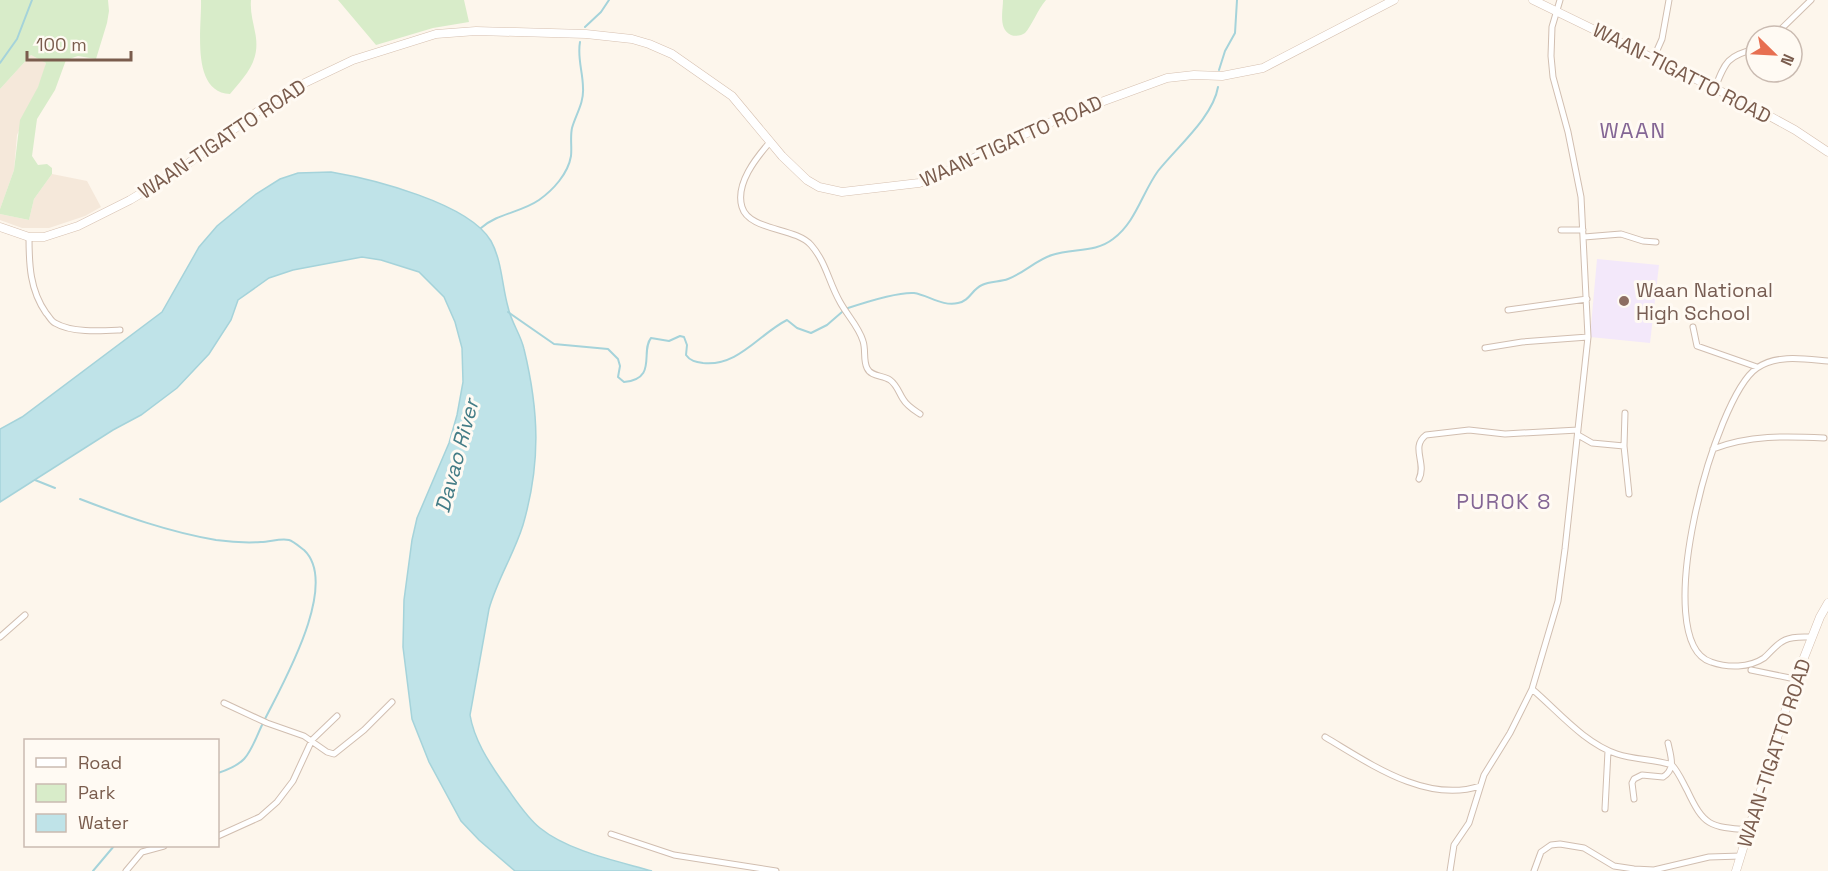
<svg xmlns="http://www.w3.org/2000/svg" width="1828" height="871" viewBox="0 0 1828 871" font-family="'Space Grotesk',sans-serif">
  <style>
    .residential { fill: #f5e8da }
    .education { fill: #f3e8fa }
    .green { fill: #d8ecc9 }
    .water { fill: #bfe3e8; stroke: #a5d3da; stroke-width: 1.5 }
    .lines { fill: none; stroke-linecap: round; stroke-linejoin: round }
    .stream { stroke: #a5d3da; stroke-width: 2 }
    .street-casing { stroke: #d1beb0; stroke-width: 7 }
    .secondary-casing { stroke: #d6c0b0; stroke-width: 9 }
    .street { stroke: #fff; stroke-width: 5 }
    .secondary { stroke: #fff; stroke-width: 8 }
    .education-dot { fill: #8d6e63; stroke: #fffaf3; stroke-width: 2 }
    .labels { text-anchor: middle; stroke-width: 6; stroke-linejoin: round; paint-order: stroke }
    .street-label { font-size: 20px; fill: #7a5c4d; stroke: #fffaf3 }
    .education-label { font-size: 20px; fill: #785e54; stroke: #fffaf3; text-anchor: start }
    .water-label { font-size: 21px; font-style: italic; fill: #437c86; stroke: #fffaf3 }
    .neighbourhood-label { font-size: 21px; letter-spacing: 1.5px; fill: #846695; stroke: #fffaf3 }
    .quarter-label { font-size: 22px; letter-spacing: 1.5px; fill: #846695; stroke: #fffaf3 }
  </style>
  <rect width="100%" height="100%" fill="#fdf6ec"/>
  <path class="residential" d="M31,55l15,8 -3,13 -26,59 -3,35 -14,39v-120z
    M52,174l35,7 14,26 -16,9 -36,12h-27l-22,-8v-6l29,6 5,-21z"/>
  <path class="education" d="M1597,259l62,6 -9,78 -60,-6z"/>
  <path class="green" d="M0,0h108l1,11 -2,12 -11,36 -18,-3 -12,4 -11,30 -18,29 -5,37 6,9 9,-1 5,4v6l-18,25 -5,21 -29,-6v-5l14,-39 6,-50 18,-33 8,-24 -15,-8 -31,34z
    M201,0h50c-1,12 2,21 4,32 6,28 -8,42 -25,62 -40,-2 -28,-68 -29,-94z
    M338,0h126l5,22 -36,6 -57,17z
    M1003,0h43c-8,9 -15,27 -21,33 -3,2 -9,4 -14,2 -13,-6 -8,-24 -8,-35z"/>
  <path class="water" d="M331,172c41,7 138,31 160,69 11,20 11,45 17,66 3,15 13,28 16,42 15,62 17,114 -1,176 -9,29 -26,55 -34,84l-19,106c4,24 18,46 32,66 12,16 23,35 38,47 28,23 77,33 112,43h-137l-36,-31 -18,-19 -32,-59 -17,-43 -9,-72 1,-47 8,-60 5,-22 32,-75 8,-28 6,-33 -1,-34 -7,-26 -11,-25 -25,-25 -38,-12 -19,-3 -69,13 -24,8 -31,22 -7,20 -22,34 -32,34 -36,27 -28,15 -113,72v-73l22,-12 140,-105 37,-65 18,-21 39,-32 24,-15 18,-6z"/>
  <g class="lines">
    <path class="stream" d="M585,27l16,-15 8,-12
      M0,63l17,-24 15,-39
      M1219,70l6,-19 10,-18 2,-33
      M481,228c17,-15 39,-15 58,-28 14,-10 29,-26 32,-44 1,-9 -1,-19 1,-28 4,-14 12,-25 11,-40 0,-16 -6,-30 -3,-46
      M848,308c15,-5 51,-16 66,-15 14,2 29,14 44,10 12,-2 14,-14 24,-18 8,-4 18,-3 26,-6 16,-6 28,-19 44,-24 21,-7 43,-2 61,-16 23,-17 29,-46 45,-68 19,-24 55,-54 60,-84
      M508,312l46,32 54,5 10,10 2,7 -2,11 6,5c34,-3 16,-31 27,-44l18,3 11,-5 4,1 3,8 -1,10c4,6 10,7 17,8 35,4 56,-29 84,-43l10,8 14,5 16,-8 15,-13
      M35,480l20,8
      M80,499c44,17 89,33 136,41 15,2 30,3 45,2 9,0 19,-4 28,-2 4,1 11,7 15,10 36,34 -21,133 -39,169
      M218,773c31,-10 31,-20 44,-48
      M93,871l21,-25"/>
    <defs>
      <path id="street" d="M1774,36l37,-36
        M1654,57l8,-18 7,-39
        M1715,88c10,-26 13,-33 41,-39
        M770,142c-14,16 -35,42 -28,65 7,24 53,20 69,38 15,17 18,38 29,57 7,13 19,25 23,39 3,9 0,19 4,27 4,9 16,7 23,12 7,5 9,13 13,19 4,7 11,11 17,15
        M1561,230h22
        M29,237c0,28 1,53 17,76 3,3 5,8 9,10 17,10 46,8 65,7
        M1584,237l37,-3 22,7 13,1
        M1508,310l79,-11
        M1693,327l4,19 60,21
        M1485,348l37,-6 66,-5
        M1578,435l14,8 32,3 1,-33
        M1624,446l5,48
        M1713,449c36,-14 73,-13 111,-11
        M1419,479c8,-16 -9,-32 7,-44l43,-5 36,4 73,-4
        M0,637l25,-22
        M1811,637c-9,0 -18,-1 -26,3 -9,4 -14,12 -21,18 -15,10 -36,10 -53,4 -63,-20 3,-265 46,-294 20,-14 48,-9 71,-7
        M1751,670l44,9
        M1532,689c26,22 52,54 85,65 18,6 37,5 55,11 7,8 10,16 15,25 17,36 22,37 62,40
        M224,703l43,20 37,13 23,16 7,2 30,-24 28,-28
        M1325,737c44,26 101,67 155,49
        M1634,799l-2,-16 2,-4 8,-4 21,2c13,-8 8,-20 5,-34
        M1605,809l3,-58
        M611,834l63,21 102,16
        M218,836l42,-19 17,-15 16,-21 19,-41 25,-24
        M126,871l16,-19 22,-6
        M1450,871l4,-26 15,-22 15,-48 26,-42 22,-44 26,-88 7,-52 23,-212 -7,-140 -13,-65 -15,-55 -2,-21 1,-29 8,-27
        M1534,871l7,-19 10,-7 9,-1 24,4 30,18 20,3 20,1 55,-13 32,-1"/>
      <path id="secondary" d="M1533,0l220,107 42,23 33,22
        M0,227l29,10h15l34,-11 52,-26 48,-29 91,-68 23,-14 61,-29 83,-26 40,-3 110,3 46,5 17,5 23,10 60,42 50,60 25,24 12,7 23,5 77,-9 18,-7 53,-26 81,-37 96,-35 27,-3 28,1 41,-8 131,-68
        M1736,871l58,-188 26,-66 8,-14"/>
    </defs>
    <use href="#street" class="street-casing"/>
    <use href="#secondary" class="secondary-casing"/>
    <use href="#street" class="street"/>
    <use href="#secondary" class="secondary"/>
  </g>
  <circle class="education-dot" cx="1624" cy="301" r="6"/>
  <g class="labels">
    <g class="street-label">
      <text transform="translate(1682 73) rotate(27)" y="7">WAAN-TIGATTO ROAD</text>
      <text transform="translate(222 139) rotate(-34)" y="7">WAAN-TIGATTO ROAD</text>
      <text transform="translate(1011 141) rotate(-24)" y="7">WAAN-TIGATTO ROAD</text>
      <text transform="translate(1774 753) rotate(-72)" y="7">WAAN-TIGATTO ROAD</text>
    </g>
    <g class="education-label">
      <text x="1636" y="297">Waan National<tspan x="1636" dy="23">High School</tspan></text>
    </g>
    <g class="water-label">
      <text transform="translate(457 456) rotate(-75)" y="7">Davao River</text>
    </g>
    <g class="neighbourhood-label">
      <text x="1504" y="509">PUROK 8</text>
    </g>
    <g class="quarter-label">
      <text x="1633" y="138">WAAN</text>
    </g>
  </g>
  <rect x="24" y="739" width="195" height="108" fill="#fffaf3" stroke="#cabbb1" stroke-width="1.5"/>
  <rect x="36" y="758" width="30" height="9" fill="#ffffff" stroke="#cabbb1" stroke-width="1.5"/>
  <text x="78" y="769" font-size="18" fill="#7a5c4d">Road</text>
  <rect x="36" y="784" width="30" height="18" fill="#d8ecc9" stroke="#cabbb1" stroke-width="1.5"/>
  <text x="78" y="799" font-size="18" fill="#7a5c4d">Park</text>
  <rect x="36" y="814" width="30" height="18" fill="#bfe3e8" stroke="#cabbb1" stroke-width="1.5"/>
  <text x="78" y="829" font-size="18" fill="#7a5c4d">Water</text>
  <g transform="translate(1774 54) rotate(114)"><circle r="28" fill="#fffaf3" stroke="#cabbb1" stroke-width="1.5"/>
  <path d="M0-4.5L10 22L0 15L-10 22Z" fill="#e76f51"/>
  <text y="-9" font-size="16" font-weight="bold" text-anchor="middle" fill="#7a5c4d">N</text>
  </g>
  <path d="M27 51v9h104v-9" fill="none" stroke="#7a5c4d" stroke-width="3"/>
  <text x="36" y="51" font-size="18" fill="#7a5c4d" stroke="#fffaf3" stroke-width="4.5" paint-order="stroke">100 m</text>
</svg>
